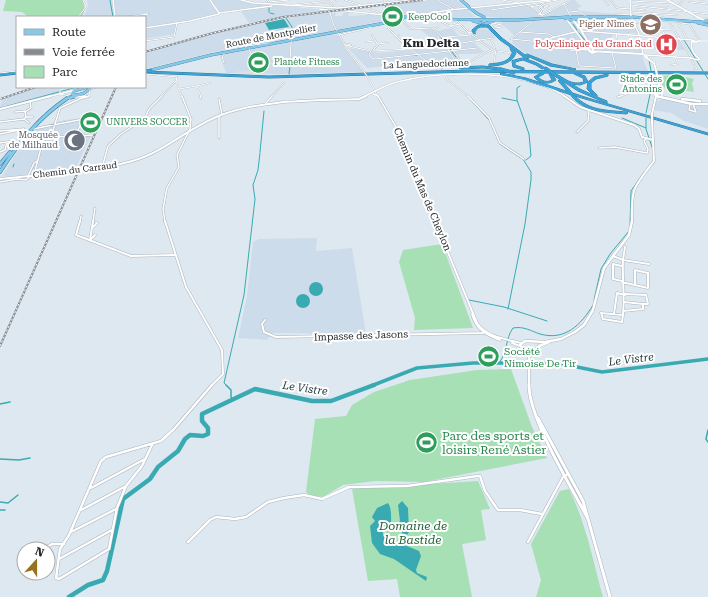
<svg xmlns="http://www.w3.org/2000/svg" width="708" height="597" viewBox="0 0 708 597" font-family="'Roboto Serif',serif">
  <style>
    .built { fill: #cddcea }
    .green { fill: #a7e0b4 }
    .water { fill: #3aaab2 }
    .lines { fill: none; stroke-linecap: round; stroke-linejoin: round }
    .stream-far1 { stroke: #3aaab2; stroke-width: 1 }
    .stream { stroke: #3aaab2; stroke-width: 1.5 }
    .river-far1 { stroke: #3aaab2; stroke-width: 3.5 }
    .river { stroke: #3aaab2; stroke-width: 4.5 }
    .pedestrian-casing { stroke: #acb4bd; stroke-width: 1.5 }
    .minor-far3-casing { stroke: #acb4bd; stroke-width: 1.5 }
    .minor-far2-casing { stroke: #acb4bd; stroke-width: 2.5 }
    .minor-far1-casing { stroke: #acb4bd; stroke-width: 3 }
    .minor-casing { stroke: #acb4bd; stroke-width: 3.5 }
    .tertiary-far3-casing { stroke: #acb4bd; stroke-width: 2 }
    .tertiary-far2-casing { stroke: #acb4bd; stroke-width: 3 }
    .tertiary-far1-casing { stroke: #acb4bd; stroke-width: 3.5 }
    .tertiary-casing { stroke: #acb4bd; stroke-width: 4 }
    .secondary-far1-casing { stroke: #acb4bd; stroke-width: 2.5 }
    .secondary-casing { stroke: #acb4bd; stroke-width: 3.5 }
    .primary-far1-casing { stroke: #32789b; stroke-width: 3 }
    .primary-casing { stroke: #32789b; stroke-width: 4 }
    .motorway-casing { stroke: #32789b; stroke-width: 1 }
    .pedestrian { stroke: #fff; stroke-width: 1 }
    .minor-far3 { stroke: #fff; stroke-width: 1 }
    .minor-far2 { stroke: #fff; stroke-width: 1.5 }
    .minor-far1 { stroke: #fff; stroke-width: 2 }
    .minor { stroke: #fff; stroke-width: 2.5 }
    .tertiary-far3 { stroke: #fff; stroke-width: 1.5 }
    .tertiary-far2 { stroke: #fff; stroke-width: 2 }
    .tertiary-far1 { stroke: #fff; stroke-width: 2.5 }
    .tertiary { stroke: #fff; stroke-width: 3 }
    .secondary-far1 { stroke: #fff; stroke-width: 2 }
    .secondary { stroke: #fff; stroke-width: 2.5 }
    .primary-far1 { stroke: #88c8e8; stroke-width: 2.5 }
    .primary { stroke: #88c8e8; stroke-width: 3 }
    .motorway { fill: #39a3d8; fill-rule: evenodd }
    .rail-casing { stroke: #858b91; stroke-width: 2 }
    .rail { stroke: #fff; stroke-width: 1; stroke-dasharray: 2; stroke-linecap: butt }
    .minor-bridge-casing { stroke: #acb4bd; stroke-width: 1.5; stroke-linecap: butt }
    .tertiary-bridge-casing { stroke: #acb4bd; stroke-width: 3; stroke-linecap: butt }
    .secondary-bridge-casing { stroke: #acb4bd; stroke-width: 2.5; stroke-linecap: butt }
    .primary-bridge-far1-casing { stroke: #32789b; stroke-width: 3; stroke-linecap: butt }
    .primary-bridge-casing { stroke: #32789b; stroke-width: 4; stroke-linecap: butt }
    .motorway-bridge-casing { stroke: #32789b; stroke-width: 3.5; stroke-linecap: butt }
    .minor-bridge { stroke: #fff; stroke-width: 1 }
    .tertiary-bridge { stroke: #fff; stroke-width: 2 }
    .secondary-bridge { stroke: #fff; stroke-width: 2 }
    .primary-bridge-far1 { stroke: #88c8e8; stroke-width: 2.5 }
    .primary-bridge { stroke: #88c8e8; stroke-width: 3 }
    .motorway-bridge { stroke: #39a3d8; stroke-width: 3 }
    .labels { text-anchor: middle; stroke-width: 4; stroke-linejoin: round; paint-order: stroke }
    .far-leisure-label { font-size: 9px; fill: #27864d; stroke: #fff; text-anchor: start }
    .far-education-label { font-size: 9px; fill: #785e54; stroke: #fff; text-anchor: end }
    .far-street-label { font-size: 9px; fill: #24272a; stroke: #fff }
    .far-health-label { font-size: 9px; fill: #be3a42; stroke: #fff; text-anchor: end }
    .far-worship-label { font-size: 9px; fill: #5b616d; stroke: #fff; text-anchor: end }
    .street-label { font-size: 10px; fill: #24272a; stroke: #fff }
    .leisure-label { font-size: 10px; fill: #27864d; stroke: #fff; text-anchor: start }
    .water-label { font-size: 11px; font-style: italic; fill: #1e3738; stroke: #fff }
    .far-district-label { font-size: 12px; font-weight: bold; fill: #24272a; stroke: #fff }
    .near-leisure-label { font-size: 12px; fill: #27864d; stroke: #fff; text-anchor: start }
    .near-park-label { font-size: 12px; font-style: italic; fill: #256238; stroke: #fff }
  </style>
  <rect width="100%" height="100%" fill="#dee8f0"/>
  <path class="built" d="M87,0h152l10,3 79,7 -32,4 -47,9 -9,-13 -19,3 -43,11 -2,10 -31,5v-22h-61l4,-11z
    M425,0h32l18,17 -61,2 -12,-2 -112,23 41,-8 3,3h4l11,19 14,18 -81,2 -56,-1 -8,-22 -73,18v-14l3,-2 27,-10 51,-13 102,-19 1,2h7l-1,3h7l2,-4h5l-1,4 19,-1v-2l24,2 -5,-10z
    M573,0h2l7,7 -5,1 3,3 50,4 -3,3 5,3 5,12h-24l-2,10 3,3h26l2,10 6,15 -90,-4 -28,-11 -16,-11 -2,-3 2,-7 -13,-12 -1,-5 -17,-2 -9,-8 52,-4 17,11z
    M429,28l8,3 15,-3 8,9 13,-2 2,-5 14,-1 8,8 -23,4 4,6 7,5 -8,2h-20l7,9 -27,4 -10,-5 -60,6 -19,-20 31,5 30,-3 -3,-4 25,-8 -11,-9z
    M656,37l22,2 7,11 -38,-1h8l-2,-5 6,-1z
    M46,87l1,2 12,-2 1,5 -60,15 2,-8 35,-11z
    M664,98l44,7v24l-24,-8 -13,-8 -17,-3 2,-8z
    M100,116l-25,54 -73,7 12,-21 24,-29 27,-7z
    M317,238l-1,13 36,-3 14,86 -93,-1 -6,7 -29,-2 9,-42 6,-54 6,-3z"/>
  <path class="green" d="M6,0h78v12l-2,5h-53l-7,-5 -19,-1z
    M675,75l19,4 -2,4 2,9 -31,-5 -3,-11z
    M442,244l31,84 -59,2 1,-12 -16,-56 4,-12z
    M511,369l21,58 15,31 -123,24 -49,-1 -32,4 -20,12 -13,-2 -4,-3 9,-73 31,-3 6,-11 22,-13 36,-12 67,-10z
    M478,481l12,28 -9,1 5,30 -24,4 10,53h-72l-3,-18 -29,2 -16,-92z
    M569,489c17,34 24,72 34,108h-67l5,-17 -10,-36 29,-53z"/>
  <path class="water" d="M284,19l5,8 -20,3 -4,-7z
    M309 289a7 7 0 1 1 14 0a7 7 0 1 1-14 0Z
    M296 301a7 7 0 1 1 14 0a7 7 0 1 1-14 0Z
    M402,501l6,7 1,24 -2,3 -5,-2v-4c-3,-1 -16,0 -19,1v5l6,9 6,1 5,-2 19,8 2,5 -5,14 1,3 10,4 -1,4 -32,-22 -14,-5 -8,-11 -2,-17 5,-5 -3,-4 5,-9 11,-5c4,5 3,17 3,24h2l7,-6 -2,-16z"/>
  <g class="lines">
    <path class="stream-far1" d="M110,0l3,17
      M384,4l6,10 -1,6
      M269,8v4
      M270,13l4,1
      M286,18l6,9 -1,11
      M573,24l4,6
      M579,33l12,15
      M441,38l6,7
      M684,40l19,31
      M448,47l3,3
      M452,52l4,5
      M649,60l2,11
      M442,69l1,-2 16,-2
      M289,74l2,-16
      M705,74l3,5
      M520,86l-3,2v12l12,34 2,22 -5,4
      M464,93l5,5
      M502,98l15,3
      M471,100l18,20
      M0,108l77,-21
      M646,113l5,-23v-15
      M622,118l24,10
      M646,118v11l7,21
      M492,126l8,18 21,14
      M260,152l4,-41
      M13,167l1,-3
      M630,226l1,-35 14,-20
      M469,300l35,7 43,14
      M594,300l7,-31 9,-15 19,-23
      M508,309l17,-85 6,-44v-8l-8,-13
      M499,363c9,-11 6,-24 14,-35 11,-2 18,3 27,6 25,7 41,-9 53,-29
      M227,386l-3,-3 20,-88 11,-96 -2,-14 5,-15 2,-17"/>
    <path class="stream" d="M226,385l5,5v7l2,2
      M0,404l10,-2
      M708,430l-2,9 2,3
      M0,459l19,1 11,-2
      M0,502l8,1 10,-8
      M0,510h5"/>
    <path class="river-far1" d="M371,386l46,-18 56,-5h84l45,9 106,-13"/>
    <path class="river" d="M69,597l19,-12 15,-5 4,-9 16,-72 27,-20 8,-12 20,-16 7,-12 5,-4 13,1 5,-2v-6l-6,-7v-7l53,-25 57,12h19l43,-16"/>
    <defs>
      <path id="pedestrian" d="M690,21l4,-3h14"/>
      <path id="minor-far3" d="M267,0l2,2 20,-2
        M322,0h7
        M345,0l16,5
        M384,0l1,2
        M437,0l16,9
        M502,0l16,3
        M604,0l4,5
        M610,0l7,8 14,1
        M701,0h3
        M630,1l40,2
        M689,2l19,2
        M323,3h12
        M403,3l24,-3
        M542,3l6,3 -4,1 6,4
        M528,4l13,10
        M564,4l7,13
        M631,5l77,9
        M285,6l35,-4 2,-2
        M678,6l5,-6
        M365,7l20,8
        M531,7l9,-2 2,2 -3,1 3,3 -3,3
        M653,7h15l2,4
        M330,8l7,-8
        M637,9l8,1
        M491,10l67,-10
        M569,11l11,1 6,4
        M632,12l45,3
        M330,13l4,13 11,19
        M539,14l4,1h-3z
        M616,14l16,1
        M543,15l28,-15
        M78,17l8,-10 -3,-7
        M126,17l22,-3h-4
        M421,17l23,-2
        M582,18l7,2 9,11
        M647,18l1,-2 15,1 1,2
        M640,19l42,3
        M438,20l12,6 10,-2
        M445,20l12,1 12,12
        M403,21l7,8 22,-1 18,16 -3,2 -38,3
        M657,21l9,16
        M388,22v6l17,17 32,24
        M532,22l-21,17 40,4
        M669,22l21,34
        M678,23l9,16
        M681,23l8,1 11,17
        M635,24l13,1 3,5
        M450,26l14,7
        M434,29l4,-2v-7
        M476,29h13
        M494,29l-3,-4 1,-2 10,2v2l-7,1
        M650,29l24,1
        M647,31l3,11
        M470,32l5,2h-5z
        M519,32l30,2 5,3
        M616,33l2,12
        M628,34l3,12
        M339,35l33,-8
        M372,35l6,10 -5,5
        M395,35h4
        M472,35l8,5 13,-2
        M439,36l-1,2 6,8
        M446,37l25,-2
        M478,40l14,9
        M145,41l29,-4 3,-14
        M366,42l9,-1
        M347,44h3l1,1 -6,1z
        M377,44l11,-1
        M450,45l30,-5
        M347,46v4l17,22
        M349,46l21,5
        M446,46l8,13
        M450,46l9,13
        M613,46l28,1
        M245,49l1,-3 25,-3
        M570,50l5,1
        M576,50l3,16 37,2 -4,-15
        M371,51l-2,3 2,4 4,1 102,-11
        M373,51l36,-2
        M497,51l15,2
        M692,61l5,8h-3
        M494,62l2,-12
        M224,63l-2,-6 3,-4
        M467,63l28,-15 -4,-8
        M256,64l34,-2 1,-20 2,-2
        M671,65l7,-1 -3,-7
        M235,72h17l5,-2 -8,-21
        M0,73l17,-2
        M145,74l32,3 -1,5 6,15
        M445,74l2,5 22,18
        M367,76l11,21
        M197,86l13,-3
        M60,87v6
        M179,89l18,-3 4,11
        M660,89l4,-2
        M60,94l10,2
        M74,97h10l2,-3
        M86,97l3,-1 1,-6 6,-3
        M161,97l15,-16
        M271,97l13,-14
        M618,97l18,-6 2,-4 20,2 3,3"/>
      <path id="minor-far2" d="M200,96l1,2
        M378,96l25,43 33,83
        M468,96l21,22 11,25 24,16
        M74,97l11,-1
        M618,97l3,-1
        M84,98l5,-2
        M219,99l3,16
        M266,103l6,-7
        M690,104l-1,6 7,2 -3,-8
        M15,112l11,-1
        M219,116v22
        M27,117h6
        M24,119l5,4
        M0,122l24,-3 2,-2 -1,-5 6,-4 -1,-7
        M33,129l56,-11
        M0,131l24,-2 -24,5
        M577,132l11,-11 1,-10
        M51,137l24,-1 8,-16
        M0,143l14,-2
        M599,148l16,-1 32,6 1,-4 -4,-8 2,-2
        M71,151l4,-15 18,-1
        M0,152l5,-2 2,-8
        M102,168l6,-22 13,-12 24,-16 4,-9 13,-13
        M34,175l9,-35 8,-3 9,-29 24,-11
        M28,176l6,-13 3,-2
        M0,182l17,-3 9,1 4,-4
        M80,222l1,-6
        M93,222l2,-14
        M165,222l-2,-13 4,-21 12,-21 -2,-12 13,-26 1,-10 -9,-23"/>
      <path id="minor-far1" d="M80,221l-4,14 55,21 43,-1
        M165,221l21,66 36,63 1,24 -12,12
        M435,221l42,102c10,14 28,16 44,20
        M92,228l5,-5
        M90,240l3,-19
        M90,240l5,-5
        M613,256l10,4 2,-13
        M622,266l-9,-2v15l9,2
        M635,270l13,3v15l-13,-3z
        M622,282l13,3
        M625,294l21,1 2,9h-5
        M623,311l20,-2v-5l-19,-2
        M601,313l22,2 -1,7 -19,-3z
        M472,314c4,15 14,21 28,26
        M614,314l3,-21 8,2
        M623,315c2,-19 -1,-36 0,-55l26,4
        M265,320l-3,4 2,8 12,5 207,-4
        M512,343l8,3"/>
      <path id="minor" d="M152,445l-10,21 -16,20 -9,22 -8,41 -50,30 -3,-1 4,-29 9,-14 32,-74 5,-4 55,-16 13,-12 38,-44
        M91,488l54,-29
        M81,510l45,-24
        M71,532l45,-23
        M188,542l22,-22 6,-3 19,2 11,-2 22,-15 16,-4 20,-3 18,4 27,-12 58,-1 71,-10h2l5,15 13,19h22l22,4
        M528,542l35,-65 5,-3
        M44,549l8,-5h12
        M59,559l53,-29"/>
      <path id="tertiary-far3" d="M113,0l2,17
        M210,0l9,13
        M241,0l12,3 85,5 75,-8
        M630,0l1,17
        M319,9l9,1 2,3
        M329,12l7,-2 68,7
        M219,13l53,-7
        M407,17l42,-7 101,-10
        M632,19l7,15 4,19
        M145,28l45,-7 29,-7
        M582,31l110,9
        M575,32l-24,6v9l38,3
        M691,40l7,2h-7
        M697,41h11
        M692,42c-2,6 2,14 8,17l-2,1
        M646,55l44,3
        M691,57l-1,1 8,2
        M373,94l5,2
        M47,97l28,-7
        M363,97c11,-5 22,-12 34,-15 45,-12 129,-13 169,15"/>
      <path id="tertiary-far2" d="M564,96l16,11 54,18 5,4 3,8 11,3
        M0,109l51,-13
        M652,114l4,-18
        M0,179c44,-5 90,-6 132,-18 31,-8 57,-34 89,-46 44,-16 92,-14 138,-16l7,-3
        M632,222c-1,-34 1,-34 22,-61l-2,-40"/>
      <path id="tertiary-far1" d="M529,357l10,-11 10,-4
        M529,386v-29l-9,-12 5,-4 20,1 16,-3 14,-7 9,-7 9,-15 11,-42 25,-33 3,-14"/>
      <path id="tertiary" d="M529,385c0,34 42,101 59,134
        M538,418l45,83 27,96"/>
      <path id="secondary-far1" d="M667,0l36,20
        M567,20l23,30
        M573,20l9,11
        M582,32l11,18
        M596,52l-4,1 -3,-2 54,3 4,3
        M645,57l9,6 2,7
        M657,75l5,20
        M657,97l-2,-2 3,-1 1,-11"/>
      <path id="secondary" d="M656,96l36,8h16
        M682,99l18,2"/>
      <path id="primary-far1" d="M461,0l7,6
        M471,9l7,5
        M476,13l8,4
        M565,18l5,2 7,-1
        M401,19l4,-2 5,2
        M410,19l108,1 50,-3h64l67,5
        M473,21l12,3 8,-3
        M699,22l9,-1
        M698,23l10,2
        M147,71l64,-16 190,-35
        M78,95l-5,-1 1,-3 13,-4
        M72,97l12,-4 8,-6"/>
      <path id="primary" d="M72,97l3,-1
        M0,164l10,-12
        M0,172c19,-30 39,-55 69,-75"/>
      <path id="motorway" d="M481,23l8,2 13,13 23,17 2,-1 25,10 24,5 -2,1 -24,-4 -23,-10 2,2 -3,1 -13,-10 3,4c-4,11 -17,13 -27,13v-2c9,-1 20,-1 23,-11l-2,-5v-1l-10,-7 -13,-13h-7l-5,4v3h-2l-1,-4 6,-5h5h-2z
        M523,58c9,3 14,4 22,10l-3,1 -6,-4 -13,-5 -8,2v3l9,3v2l-11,-3 -1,-6z
        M483,66l17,2 2,1 -2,1 -17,-2 -22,1 -2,-1 2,-1z
        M470,70l238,2v2l-164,-1v1l-6,3c4,4 9,6 14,3l-3,-6 5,-1c11,5 17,13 30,9l-1,-4 -9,-4 2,-1 9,3 3,6 -8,3 -8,-1 8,5 13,6 -6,-6 1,-7 6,-5 14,-3v2l-12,3 -5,4v6l6,6v2l10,4v2h-1l-28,-12 -25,-16 3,5c-7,5 -16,4 -22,-3l7,-4 -71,-1 -201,6 -124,-5v-2l124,5z
        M17,72v2l-17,2v-2z
        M501,73l25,5 65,21 117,34v2l-133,-39c15,15 31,14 51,16l2,1 -2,1c-20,-2 -39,-1 -54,-17l3,-1 -51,-16 -23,-5z
        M559,80h2l9,10v2h-2l-9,-10z"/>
    </defs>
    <use href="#pedestrian" class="pedestrian-casing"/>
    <use href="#minor-far3" class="minor-far3-casing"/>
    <use href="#minor-far2" class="minor-far2-casing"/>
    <use href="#minor-far1" class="minor-far1-casing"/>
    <use href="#minor" class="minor-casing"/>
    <use href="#tertiary-far3" class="tertiary-far3-casing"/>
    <use href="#tertiary-far2" class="tertiary-far2-casing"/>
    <use href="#tertiary-far1" class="tertiary-far1-casing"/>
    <use href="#tertiary" class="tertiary-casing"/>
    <use href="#secondary-far1" class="secondary-far1-casing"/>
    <use href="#secondary" class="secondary-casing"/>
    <use href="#primary-far1" class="primary-far1-casing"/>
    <use href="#primary" class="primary-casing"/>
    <use href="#motorway" class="motorway-casing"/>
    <use href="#pedestrian" class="pedestrian"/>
    <use href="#minor-far3" class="minor-far3"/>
    <use href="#minor-far2" class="minor-far2"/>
    <use href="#minor-far1" class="minor-far1"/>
    <use href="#minor" class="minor"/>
    <use href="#tertiary-far3" class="tertiary-far3"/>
    <use href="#tertiary-far2" class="tertiary-far2"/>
    <use href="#tertiary-far1" class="tertiary-far1"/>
    <use href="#tertiary" class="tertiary"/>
    <use href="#secondary-far1" class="secondary-far1"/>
    <use href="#secondary" class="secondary"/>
    <use href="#primary-far1" class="primary-far1"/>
    <use href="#primary" class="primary"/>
    <use href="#motorway" class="motorway"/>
    <defs>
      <path id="rail" d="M145,52l68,-19 70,-16 139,-17
        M0,99l36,-12
        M0,346l116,-259"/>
    </defs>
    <use href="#rail" class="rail-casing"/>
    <use href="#rail" class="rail"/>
    <defs>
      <path id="minor-bridge" d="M364,72l3,4"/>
      <path id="tertiary-bridge" d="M652,114v7"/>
      <path id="secondary-bridge" d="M656,70l1,5"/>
      <path id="primary-bridge-far1" d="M468,6l2,3"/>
      <path id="primary-bridge" d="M70,98l2,-1"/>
      <path id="motorway-bridge" d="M545,68l9,6
        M500,69l14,4
        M145,71h7
        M569,91l5,6"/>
    </defs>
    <use href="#minor-bridge" class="minor-bridge-casing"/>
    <use href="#tertiary-bridge" class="tertiary-bridge-casing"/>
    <use href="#secondary-bridge" class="secondary-bridge-casing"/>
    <use href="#primary-bridge-far1" class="primary-bridge-far1-casing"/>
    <use href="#primary-bridge" class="primary-bridge-casing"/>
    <use href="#motorway-bridge" class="motorway-bridge-casing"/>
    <use href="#minor-bridge" class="minor-bridge"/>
    <use href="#tertiary-bridge" class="tertiary-bridge"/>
    <use href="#secondary-bridge" class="secondary-bridge"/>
    <use href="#primary-bridge-far1" class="primary-bridge-far1"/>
    <use href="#primary-bridge" class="primary-bridge"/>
    <use href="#motorway-bridge" class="motorway-bridge"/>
  </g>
  <defs>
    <symbol id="stadium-disc" viewBox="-11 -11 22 22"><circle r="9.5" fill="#2e9e5b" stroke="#fff"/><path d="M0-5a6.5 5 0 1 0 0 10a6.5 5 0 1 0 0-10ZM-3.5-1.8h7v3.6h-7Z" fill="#fff"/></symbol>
    <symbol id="university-disc" viewBox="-11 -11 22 22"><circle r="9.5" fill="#8d6e63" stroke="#fff"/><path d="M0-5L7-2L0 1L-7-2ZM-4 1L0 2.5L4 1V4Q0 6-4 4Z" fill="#fff"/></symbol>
    <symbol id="hospital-disc" viewBox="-11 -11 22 22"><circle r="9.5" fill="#e0444e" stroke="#fff"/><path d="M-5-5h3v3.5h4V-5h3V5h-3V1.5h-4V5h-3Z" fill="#fff"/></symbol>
    <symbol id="mosque-disc" viewBox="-11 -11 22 22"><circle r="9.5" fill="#6b7280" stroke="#fff"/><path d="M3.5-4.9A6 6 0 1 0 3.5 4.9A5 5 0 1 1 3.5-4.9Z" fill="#fff"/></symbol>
  </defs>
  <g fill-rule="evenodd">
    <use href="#stadium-disc" x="380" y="4" width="25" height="25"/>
    <use href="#university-disc" x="638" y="12" width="25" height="25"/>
    <use href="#hospital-disc" x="654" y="32" width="25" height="25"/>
    <use href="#stadium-disc" x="246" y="50" width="25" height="25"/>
    <use href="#stadium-disc" x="664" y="72" width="25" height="25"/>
    <use href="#stadium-disc" x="78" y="110" width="25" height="25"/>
    <use href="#mosque-disc" x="62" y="128" width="25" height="25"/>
    <use href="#stadium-disc" x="476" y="344" width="25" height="25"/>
    <use href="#stadium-disc" x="414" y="430" width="25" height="25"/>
  </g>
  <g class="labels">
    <g class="far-leisure-label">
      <text x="408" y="20">KeepCool</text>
      <text x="274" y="65">Planète Fitness</text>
      <text x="662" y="82" text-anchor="end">Stade des<tspan x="662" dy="10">Antonins</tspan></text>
      <text x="106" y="125">UNIVERS SOCCER</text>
    </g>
    <g class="far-education-label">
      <text x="634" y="27">Pigier Nîmes</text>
    </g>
    <g class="far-street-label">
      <text transform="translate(271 36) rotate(-11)" y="3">Route de Montpellier</text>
      <text transform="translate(426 64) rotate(-2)" y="3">La Languedocienne</text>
      <text transform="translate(75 170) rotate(-7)" y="3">Chemin du Carraud</text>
    </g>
    <g class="far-health-label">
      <text x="652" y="47">Polyclinique du Grand Sud</text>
    </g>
    <g class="far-worship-label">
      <text x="58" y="138">Mosquée<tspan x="58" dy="10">de Milhaud</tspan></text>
    </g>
    <g class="street-label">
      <text transform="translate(423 189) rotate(67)" y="4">Chemin du Mas de Cheylon</text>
      <text transform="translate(361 335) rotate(-2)" y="4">Impasse des Jasons</text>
    </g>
    <g class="leisure-label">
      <text x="504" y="355">Société<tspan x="504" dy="12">Nimoise De Tir</tspan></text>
    </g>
    <g class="water-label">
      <text transform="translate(631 359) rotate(-7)" y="4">Le Vistre</text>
      <text transform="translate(305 388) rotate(8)" y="4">Le Vistre</text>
    </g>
    <g class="far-district-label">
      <text x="431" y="47">Km Delta</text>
    </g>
    <g class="near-leisure-label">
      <text x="442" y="440">Parc des sports et<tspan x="442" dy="14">loisirs René Astier</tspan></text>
    </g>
    <g class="near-park-label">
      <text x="413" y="530">Domaine de<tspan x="413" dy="14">la Bastide</tspan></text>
    </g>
  </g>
  <rect x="16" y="16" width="130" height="72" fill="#ffffff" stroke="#a7a9aa"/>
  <rect x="24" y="29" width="20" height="6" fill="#88c8e8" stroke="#a7a9aa"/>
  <text x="52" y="36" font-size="12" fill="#24272a">Route</text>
  <rect x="24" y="49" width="20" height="6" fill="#858b91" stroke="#a7a9aa"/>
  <text x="52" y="56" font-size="12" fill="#24272a">Voie ferrée</text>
  <rect x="24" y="66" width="20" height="12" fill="#a7e0b4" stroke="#a7a9aa"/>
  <text x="52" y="76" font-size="12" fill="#24272a">Parc</text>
  <g transform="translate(36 561) rotate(21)"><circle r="19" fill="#ffffff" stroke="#a7a9aa"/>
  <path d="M0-3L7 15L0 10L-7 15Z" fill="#95741c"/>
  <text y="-6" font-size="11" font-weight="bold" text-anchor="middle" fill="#24272a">N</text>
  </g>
</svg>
